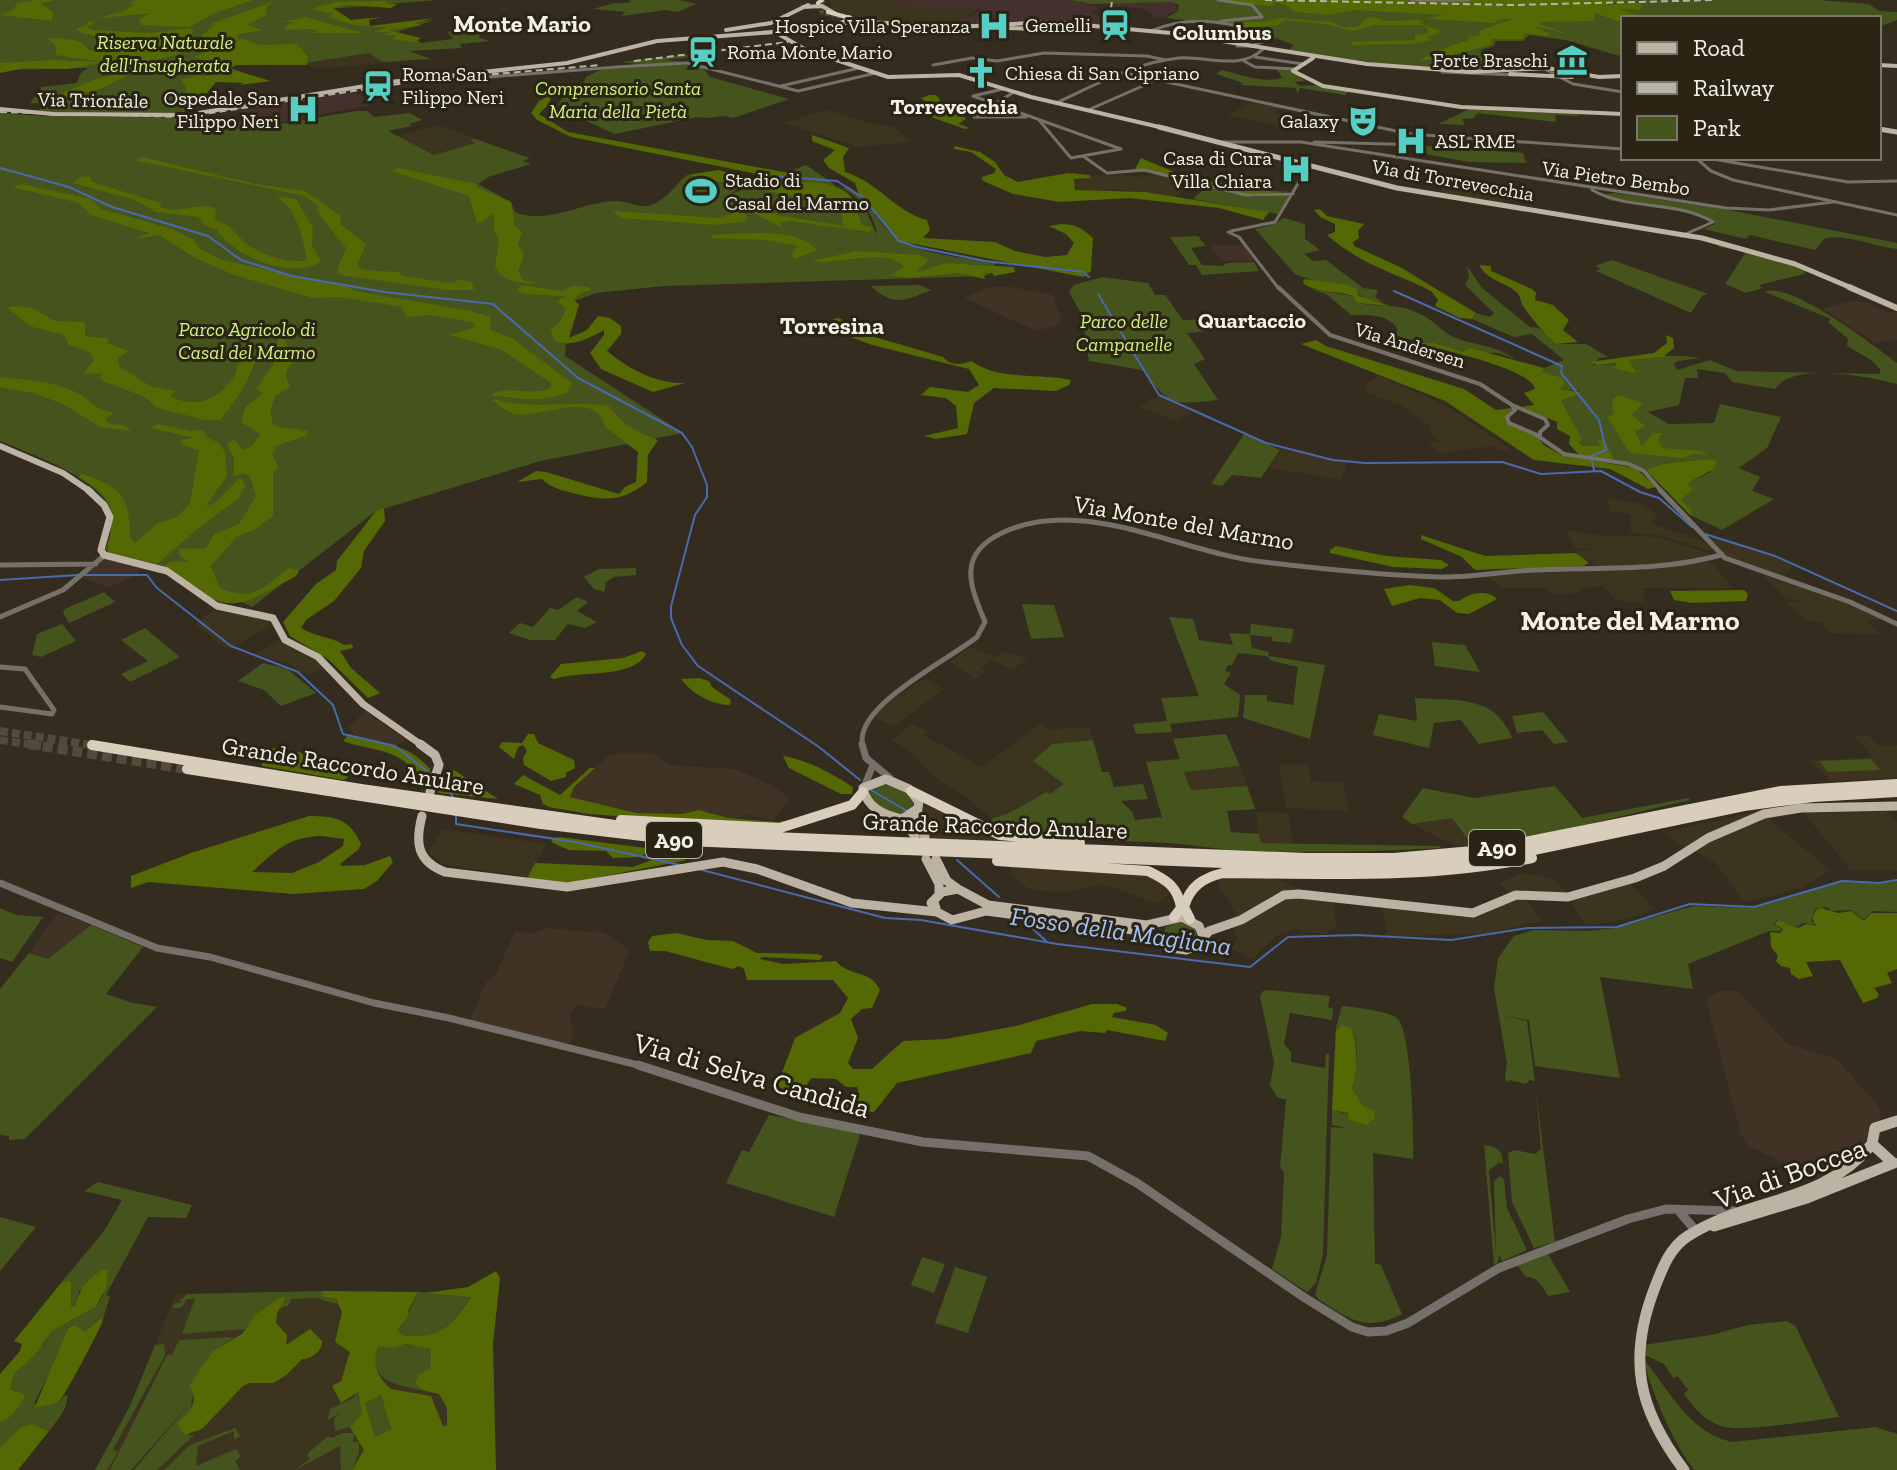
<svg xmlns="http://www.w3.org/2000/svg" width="1897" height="1470" viewBox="0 0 1897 1470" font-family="'Zilla Slab',serif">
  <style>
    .commercial { fill: #413226 }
    .built { fill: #3d341f }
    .medical { fill: #44302d }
    .green { fill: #45531d }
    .forest { fill: #546804; fill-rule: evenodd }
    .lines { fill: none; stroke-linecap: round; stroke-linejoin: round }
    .stream { stroke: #496aaf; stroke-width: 2 }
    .highway-tunnel-far2 { stroke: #514a3d; stroke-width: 4; stroke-dasharray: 4 2; stroke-linecap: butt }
    .highway-tunnel-far1 { stroke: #514a3d; stroke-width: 8; stroke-dasharray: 8 4; stroke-linecap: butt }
    .highway-tunnel { stroke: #514a3d; stroke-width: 10; stroke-dasharray: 10 5; stroke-linecap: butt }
    .minor-far4 { stroke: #75716a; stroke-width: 3 }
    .minor-far3 { stroke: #75716a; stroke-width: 4 }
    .minor-far2 { stroke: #75716a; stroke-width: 5 }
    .minor-far1 { stroke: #75716a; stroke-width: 7 }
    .minor { stroke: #75716a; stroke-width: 9 }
    .major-far5 { stroke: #bdb3a5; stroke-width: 4 }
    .major-far4 { stroke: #bdb3a5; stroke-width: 5 }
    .major-far3 { stroke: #bdb3a5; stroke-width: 6 }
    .major-far2 { stroke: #bdb3a5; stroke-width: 7 }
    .major-far1 { stroke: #bdb3a5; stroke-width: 9 }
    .major { stroke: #bdb3a5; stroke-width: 11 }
    .highway-far2 { stroke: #d9cdbc; stroke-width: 4 }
    .highway-far1 { stroke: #d9cdbc; stroke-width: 8 }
    .highway { stroke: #d9cdbc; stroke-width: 10 }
    .rail { stroke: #b8b3a8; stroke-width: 2; stroke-dasharray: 7 4; stroke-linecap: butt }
    .labels { text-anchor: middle; stroke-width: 6; stroke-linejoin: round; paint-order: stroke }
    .far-poi-label { font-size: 20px; fill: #f4f0e7; stroke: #2a2415; text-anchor: end }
    .far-park-label { font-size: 20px; font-style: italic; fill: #d2f17e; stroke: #2a2415 }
    .far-street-label { font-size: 20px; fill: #f4f0e7; stroke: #2a2415 }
    .far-neighbourhood-label { font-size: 22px; font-weight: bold; fill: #f4f0e7; stroke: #2a2415 }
    .shield { fill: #2a2415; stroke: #b7b3a8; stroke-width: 2 }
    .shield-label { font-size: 22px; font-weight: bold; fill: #f4f0e7 }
    .far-quarter-label { font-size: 24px; font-weight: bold; fill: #f4f0e7; stroke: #2a2415 }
    .street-label { font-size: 24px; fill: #f4f0e7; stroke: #2a2415 }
    .water-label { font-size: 26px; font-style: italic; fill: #a4c0f9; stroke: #2a2415 }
    .quarter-label { font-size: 28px; font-weight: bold; fill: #f4f0e7; stroke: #2a2415 }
    .near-street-label { font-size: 28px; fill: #f4f0e7; stroke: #2a2415 }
  </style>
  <rect width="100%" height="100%" fill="#342d1f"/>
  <path class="commercial" d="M1209,245h34l13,16h-35z
    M990,287h21l42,8 9,28 -25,8 -73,-33z
    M1851,301l16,1 21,11 9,-1v28l-21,3 -53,-34z
    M105,558l40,9 -10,9 -27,11 -25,-9z
    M366,711l18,14 22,15 -8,5 -32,-4 -12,-6 -5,-8z
    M610,754h45l13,11 66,4 31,13 25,16 -17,22 -29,-6 -4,4h-12l-28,-8 -18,4 -46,-1 -66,-16 4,-10z
    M58,913l33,12 -44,35 -18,-7z
    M545,928l59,5 26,17 -25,59 -26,-4 -9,7 3,26 -5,7 -98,-25 16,-38 9,-6 20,-44 20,1z
    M1721,991h14l6,4 47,49 49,15 42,48 2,9 -2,5 -29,44 -25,12h-10l-67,-31 -7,-11 -34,-131 2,-7z"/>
  <path class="built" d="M830,0h64l86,8 -17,10 -1,8 -88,-5 -30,-6 -13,-5z
    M369,53l12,7 23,1 -74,7 -22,-1v-4z
    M1254,102l29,6 -9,5 23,5 -3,12 -67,-15z
    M827,110l38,12 29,5 17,15 -53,5 -74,-24z
    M438,125l45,16 -49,14 -37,-19z
    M1108,174l36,3 16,-3 31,8 -16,15 -50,-7h-49l-1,-12z
    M1447,182l62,9 -8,13 -62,-10z
    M1379,376l68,30 64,44 -12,1 -6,-5 -55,7 -10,-9 12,-3 -8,-5 -2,-10 -28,-20 -34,-13 -4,-8z
    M1157,397l10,2 24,13 -15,9 -36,-14z
    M1283,447l49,12 16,1 -7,19 -72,-11z
    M1608,499l30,4 21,12 -10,8 52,17 16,13 -57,-18 -29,-2 -1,-19 -21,-3z
    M1566,530l29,5 61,2 52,16 5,5 -37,7 -81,3 -5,-8 -8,-1 -6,-8 34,-3 -34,1z
    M1703,533l67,22 23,11 -11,13 -51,-20 -11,-7z
    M1711,561l21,27h-91l6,16 -32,-4 -11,-14 -26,3 2,4 -29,1 -4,-6h-44l-18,-12 53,-5 108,-1z
    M1763,575l73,23 47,21 -16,2 13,13 -50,-1 -9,-12h-15l-19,-19 19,-1 -19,-2z
    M217,608l48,10 8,6 -45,26 -33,-26z
    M280,640l26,13 18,14 -16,8 -19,-11 -33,-10z
    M970,647l25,10 8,-6 25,7 -16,12 -21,-10 -10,8 5,3 -11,8 -25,-17z
    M924,678l20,11 -50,37 -23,-10z
    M1043,722l3,8 43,-3 4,13 -41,4 -18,16 31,24 -15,10 -4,-2 -35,20 -19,7 -23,-20 -32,-20 -28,-29 -17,-10 20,-16 15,7 -4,4 59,32z
    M1868,735l10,11 19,-1v33l-66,3 -21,-20 62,-4 -17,-21z
    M1279,764l29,1 3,16 32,1 6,29 -63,-3z
    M1240,766l7,20 -56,4 -7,-19z
    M925,803l93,39 -88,-4 -11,-20z
    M1886,809l11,13v49l-46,-1 -49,-59z
    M1758,811l73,59 -28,17 -50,14h-10l-27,-38 -44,-23 -6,-8z
    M1256,812l32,1 5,30h-33z
    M1452,818l20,27 -15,2 -45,-23z
    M443,829l103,15 -18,33 -86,-13 -14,-13z
    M1011,865l138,10 21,15 -2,6 -13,7 -51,-19 -36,8 -27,-1 -13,-3 -17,-12z
    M1519,874l19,1 16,5 14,14h-45l19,27 -57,13 -97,2 -7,-30 94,12 40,-19 -15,-16z
    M1257,876l25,5 52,23 2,23 -11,7 -23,-2 -2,-4 -21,6 -27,25 -21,-11 -1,-5 8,-3 -9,-21 7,-4 -11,-22 -4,-1 -4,-15z
    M1631,884l24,26 -43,12 -27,3 -14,-24z
    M323,1291l95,1 78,6 -3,46 3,126h-401l35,-64 46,-112z"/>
  <path class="medical" d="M894,0h175l25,5 4,5 -7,2 9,4 2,9 -140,1 1,-8 12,-4 5,-6 -72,-2z
    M1151,1l24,1 2,9 -10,3v3l-14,1v-4l-11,-6 -27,-1 -1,-4z
    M349,92l11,2 10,11 -110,21 -22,-15z"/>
  <path class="green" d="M0,0h437l-108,9 23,12 17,-3 -1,7 4,1 62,-6 -37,12 24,11 32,-4 -5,-6 6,-5 17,-1 10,5 -2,6 11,3 -30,3 2,4 -53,3 22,8 -49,3 -13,-9 -62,10 -71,2 -5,3 36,14 -49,-3 -35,36h20l-63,2 -93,-3 -13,-2 17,-8 -21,-1 12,-16 35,-4 3,-9 8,-6 -88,2z
    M630,0h50l16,4 -18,8 -12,-2 -44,6 3,-4 -32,-3 21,-6h15z
    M1070,0h749l50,4 10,7 18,1v8l-18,7v-9h-256v39l-57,-17 -37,-5 -6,6h-28l-1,5 -14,4 38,18c-82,4 -162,-6 -243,-20l14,2 5,-5 -50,-18 -78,-9 12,-7 1,-6 -7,-3 -80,2z
    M712,52l3,2 -51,6 21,2 -15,1 33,5 7,9 79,22 -56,19c-12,-5 -22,2 -36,-1l-82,17 -48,-22 -9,-7 4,-7 21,-12 3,-9 14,-7 41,-6 -21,-2z
    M1277,69h12l16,12 -10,1 5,4 16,-1 33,6 -4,4 -45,-7 -3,6 -1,-6 -55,-3 2,-2 -27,-9 5,-4c16,3 41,14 61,8z
    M1469,109l108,5 2,2 -24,-1 1,7 -79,-9 -3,5 -12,1 3,6 -27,-1z
    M356,111h11l7,6 36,-4 12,7 -13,4 3,2 -24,5 46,24 41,-12 -5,-3 5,-1 55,19 -7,3 8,3 -43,13 -10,7 33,18 4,10c32,14 68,-11 101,-11 10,0 21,6 31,5 16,-2 29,-22 40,-31l55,10 -11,9 75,-29 25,17 22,23 -7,-13 19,17 12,26c-2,-19 -16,-38 -35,-47l8,-1c19,15 31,42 51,54 21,13 73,19 98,21l-7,4 -32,-2 42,4 -17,8 -321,10 -68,7 -27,10 -4,53 118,77 -143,28 -164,50 -124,96 -75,-36 -72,-19c2,-9 7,-21 8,-31 0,-40 -83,-67 -113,-80v-328l44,3 159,2 20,8 25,-6 15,7z
    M1426,146l97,7 3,10 -58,-1 -42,-8z
    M1207,186l48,11 35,-2 -12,19 -85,-15z
    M1614,193l105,15 178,35v6c-22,-2 -55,-17 -73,-10l-9,11 -65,-15 -4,4 -42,-10 11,-5 -11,-9 -96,-15 -6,-5z
    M1284,218l21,6v15l15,11 -16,4 9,7 13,-1 37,28 15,2 -3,7 9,6 -20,-5 -24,-14 -23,-2 -22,-8 -40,-45 17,-4z
    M1198,236l8,10 -15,2 11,17 20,1 5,-3 27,-1 5,9 -57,4 -6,-10h-7l-19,-28z
    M1720,244l86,25 -2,5 -45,11 3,3 -16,5 -21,-9 21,-32 -27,-5z
    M1612,260l96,34 -6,2 -11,17 -95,-42 5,-2 -6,-3z
    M1467,266l15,22 48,39 9,1 16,16h31l22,13 -9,1 -6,7 26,-1 -4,3 18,1 -6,-8c26,-4 48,-6 73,-2l-22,3 -4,2 3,7 33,-10 26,11 144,3v-5l-9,-9 -24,-14 1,-7 -20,-17 3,-3 -66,-27c24,-12 110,54 132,71v21c-27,-7 -104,-23 -122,5l-43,-7 -7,-9 -28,-4 1,9h-13l-6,27 -31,7 21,12 45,-1 6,-19 61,13 -14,31 -28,20 21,9 -8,14 22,8 -52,31 -32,-15 1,-4 -10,-12 9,-17 21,-10 -3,-13 -46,5 -16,6 -32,-10 -13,-14 -19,1 -21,-46 21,-7 -4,-3 -19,-2 6,-5 -23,-12 2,-4 20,-8 -32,-26 -18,3 -42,-18 4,-6 14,4 4,-4 -29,-28 4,-8z
    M1102,277l46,6 7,12h10l18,25 37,-1 6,10 -39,4 18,26 -11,5 24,36c-45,5 -48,6 -76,-30l-53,-9 -7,-46 -13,-23 5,-7z
    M919,285l12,5c-27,11 -38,17 -60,-4z
    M1310,289l43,7 4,7c27,5 43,-1 69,14 11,7 17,16 30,21 19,7 41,8 59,21l-16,-6 -36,-1 -71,-17 6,-5c-9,-17 -31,-15 -47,-15l-25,-21z
    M1244,434l36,16 -19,28 -29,-3 -10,11 -11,-2z
    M636,568v7l-22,2 -8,5 -2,10 -10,-3 -10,-12 15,-8z
    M104,592l11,10 -46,21 -6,-10 2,-4z
    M577,597l11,5 -11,9 20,11 -12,6 -17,-4 -13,16h-25l-21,-7 11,-10 13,4 17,-19 8,2z
    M1022,604l32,1 10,32 -33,2z
    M1169,617l24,2 6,21 34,5 -4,-12 21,1 1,-10 43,5 -3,14 -19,-2v-4l-22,-2 2,13 17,4 -1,4 57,9 -15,74 -67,-21 2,-23h22v6l26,4 5,-38 -26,-6 -5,-5 -29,-3 -6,12h-4l-3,6 6,2 -7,11 16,11 -2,22 -68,7 2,8 -36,2 -3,-10 34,-3 -6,-23 38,-2z
    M62,624l14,17 -35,16 -9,-2 5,-21z
    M145,628l35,29 -50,25 -9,-8 27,-13 -27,-21z
    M1432,642l33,3 15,27 -45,-6z
    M263,663l24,6 29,24 -35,13 -17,-16 -26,-9z
    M1415,698c40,3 80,-4 97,40l-33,6 -18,-24 -27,3 -5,25 -56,-13 6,-21 38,7z
    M1543,712l25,30 -14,2 -12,-14 -25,3 -5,-17z
    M1226,734l14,32 -56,6 7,18 56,-4 8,23 -28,2 4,21 28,2 2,9 178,3 2,2c-70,4 -139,5 -209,2 -22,-2 -45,-6 -67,-7 -60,-4 -118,0 -177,-15l4,-9 19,-7 35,-20 4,2 14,-10 -31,-23 19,-17 41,-4 9,32h7l5,15 29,-3 5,15 -27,2 11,11 3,8 27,-3 -16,-55 34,-3 -7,-20z
    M1871,759l9,11 -52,2 -9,-11z
    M894,783l21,18 -6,12c-17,3 -30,-4 -40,-19l5,-10z
    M1555,786l27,32 106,-20 2,2 -136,32 -82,13 -20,-27 -40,6 -10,-7 21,-29 51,10z
    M1897,881v31l-25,-1 -8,9 -13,-10 -20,1 -4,-4 -12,2 -4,11 4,5 -13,-2 -5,4 -20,-7 -3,4 8,5 -2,2h-11l-81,33 5,25 -93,-12 20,101 -85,-12 -6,-46 -24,-4 22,5 8,60 -5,-1 -4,4 -17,-4 -1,3 -3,-4 2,-16 -13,-75 4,-30 16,-22 20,-6 53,1 28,-3 78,-22 61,2 64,-21 25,-5 36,2z
    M0,908l16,7 27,2 -31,45 -12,-4z
    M1183,921l13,9 1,8 -11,8 -11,-1 -11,-10 1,-8z
    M91,925l52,22 -37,47 27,9 24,4 -125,125 -8,7 -15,1v-4l-9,-1v-146l29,-36 19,6z
    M1267,990l63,6 -2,11 5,2 -1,11 -42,-7 -6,31 7,8v10l34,6 1,-14h3l-6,200 -7,29 -9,9 -35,-23 9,-32 3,-64 -4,-6 6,-67 -9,-3 -7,-12 4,-23 -14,-65 3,-6z
    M1342,1006c12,1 46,5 55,12 15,13 17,119 16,141l-40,-6 2,110 6,2 21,49c-36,19 -53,5 -84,-15l-3,-5 12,-39 4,-128 16,1 -15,-3v-15l16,4 26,-4 -11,-4 -11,-18c5,-20 8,-41 -1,-60l-13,3 -2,-3z
    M1536,1092l19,150 -21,6 -22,-46 -4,-49 6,-3 21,4 6,-5z
    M769,1115l88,17 3,3 -26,82 -108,-34 16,-33 7,2z
    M1484,1145c13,2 19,5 19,19l-3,-2 -11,8 7,85 -2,-73 5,-6 5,3 3,29 20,42 -25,11 -3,-7 -1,8 -4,3z
    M98,1182l94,23 -6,13 -38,-1 -42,78 4,1 -7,23 -4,-1 -14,15 -10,-8 -7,3 -13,35 -21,40 9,4 16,-6 8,-7c2,13 -10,27 -18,37 -20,-12 -35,4 -49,16v-25c13,-3 20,-17 26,-27l-16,-6 3,-15 21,-18 18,-25 44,-24 7,-11 5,-25 -29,20 -4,16h-4v-25l-4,-2 -6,3 43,-52 18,-31 -38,-9z
    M0,1217l36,10 -36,44z
    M1548,1254l22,38 -22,4c-5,-8 -9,-19 -22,-19l-9,-12z
    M922,1257l23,7 -11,29 -23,-8z
    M955,1267l32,10 -19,56 -33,-10z
    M323,1291v6l13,2 1,5 -21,-6 -25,1 -2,6 -10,4 7,-10 -4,-3 -26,18 -10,15 -64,5 13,-35h-8l-6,9h-9l3,-5h8l-4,-1 8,-8z
    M418,1292l53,4c-21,30 -30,44 -69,39l-5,-5 8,-9z
    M1787,1321l9,6 43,90c-25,3 -98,16 -118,9 -17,-6 -27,-18 -37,-32l4,-4 -10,-14 -5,2 -9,-14 -19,-9 -2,-10 68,-10 37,-10z
    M235,1337l-22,14 -11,21 -6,3c-3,21 -7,40 -7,61l6,-2 -38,36h-23l58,-69 -61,69h-21l57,-115h5l7,-15z
    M164,1344l1,11 -52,94 5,3 -11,18h-12l35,-64 25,-61z
    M406,1344l25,5v19l-13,8 -3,8 7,6c-27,-4 -58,-12 -43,-44z
    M1645,1361c26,32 44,71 87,81l144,-15 21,7v36h-202c-17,-17 -48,-86 -50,-109z
    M357,1392l6,22 -13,13 -15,4 -1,-12 5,-6 -12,8 3,-12 22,-10z
    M381,1395l10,34 -17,8 -9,-35z
    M235,1428l5,8 -6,4v-9l-36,15 -2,20 40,-17 5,7 -6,5 5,9h-76l26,-25z
    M342,1433h12l-1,9h6v11l-7,17h-11l-1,-24 -45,24 15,-11 -3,-5 21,-18 4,2z"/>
  <path class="forest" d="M35,0h19l-13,4 12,8 -1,9 -51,-6 12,-5 4,-7z
    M137,0h116l-38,13 -25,14 -49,-2 -2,-6 12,-6 -59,6 30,-7 13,-8 -7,-1z
    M1215,0h420l-30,2 3,3 30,-2 5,3 -3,4 -23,-1 32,9h-26v5l-28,-10v6l-4,2 -51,1 -1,2 29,10 -35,-8 17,8 -4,2 -22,-3 -1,6h-31l-1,6c-25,6 -47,13 -72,16 15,-9 32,-16 50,-21l-1,-3 12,-2 -1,-4 36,-13 -21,2 4,3 -74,-4 20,-4 -89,-5 -26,5 -34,-3c-5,-6 -15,-10 -23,-9l4,3h-7z
    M386,1l1,3h10l-6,4 -44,-3 -14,3 18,12 31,-3 -13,3 1,6 64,-8 -19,5 7,2 -4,1 -30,4 33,8 -4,3 4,2 -30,-4 6,-3 -2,-1h-13l10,-3h-18l13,-5c-20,0 -39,-2 -58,-10l3,-3 -21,-5 25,-7z
    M272,2l-5,5 -1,8 -18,10 14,5 -26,5 3,4 -9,3 13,-3 17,6 37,-1 11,13 -1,8h-72l-5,4 41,12 -31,4 4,-2 -28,-1 -15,18h-17l3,-10 -6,-11 10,-1 12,-8 -1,7 10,-3 -2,-11 -16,-6 10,-4 -5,-2 3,-16 10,-8 1,-4z
    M306,17l57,16h-51l5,-2 -2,-2 -31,1 3,-5 11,-3h-17z
    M1373,17l14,4 33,-1 3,1 -4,2 20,7 -1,4 -12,3 7,3 -22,4 -58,1 -3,-3 65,-2v-5l12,-2 1,-5 -6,-3h-48l-21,6 -28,-7 -40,-4 -7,5 -23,2 7,2 -3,1 -33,-8h37l17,-4 52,4 10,5h16l8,-9z
    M86,21l10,1 -9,5 7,3 57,3 39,-5 3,3 -7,20c-39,17 -89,11 -130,4l-1,-10 -7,-6c17,-1 32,-1 42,12l39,-8 -47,-10 -6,-4 12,-5z
    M184,58l5,4 -28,9 -22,-1 -39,19 -48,13 -8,-1 51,-22 23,-5 10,-9z
    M52,60l58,2 -43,7 -42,-1 -25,5v-10z
    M552,94l-3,10 -10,10 29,18 226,42 -12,3 -19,-2 -192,-38 -34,-17 -6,-7 8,-12z
    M930,95h6l11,14 17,8 2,2 -8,5 12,4 -5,1 -34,-12 -18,-14 12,-2 -4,-3z
    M812,135l37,13 -6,9 2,15c35,11 50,40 82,48l3,10 -7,8 72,4 20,9 30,6 22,-2 7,-12 -8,-9 -17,-8c20,-4 29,-2 44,12l-2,33 -8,6 -184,-36 -41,-48 -3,-10 -26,-15 -6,-8 12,-10 -23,-9z
    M955,146l25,6 15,10 9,13 14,7 50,-9 22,2v3l-16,1 1,11 70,2 124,20 -6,8 -44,-12 -90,-10 -69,4 -47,-8 -30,-13 -1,-4 12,-4 2,-4 -25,-17 -17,-3z
    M142,157l113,27 50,7 36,25 -1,8 26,20 -9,22 6,4 35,2 4,4 48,7 7,-1 -1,-3 16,3 2,8h-27l-106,-15 -4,-5 9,-22 -30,-38 3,-3 -14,-11 -171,-36z
    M1141,158l38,16 74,16 38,2 -47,2 -109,-25z
    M397,168l80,16 1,4 33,14 4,24 7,6 -4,12 6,11 -6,16 6,10 16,1c-17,3 -36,1 -45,-15l4,-28 -5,-8v-18l-11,9 -6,1 -8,-27 -77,-25z
    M718,170l71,17c13,-9 45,-5 58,6 8,7 11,21 14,31l11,4 -2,4 -81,-11 -9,2 2,4c-15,-5 -24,-14 -38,-18v4l4,3 -4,6 -29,3 -94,-7 -8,-7 106,7 14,-5 5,-5 -4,-3 6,-2 42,13 62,10 -4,-19 -17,-8 2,-4 -18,4 -120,-24z
    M90,176l2,6 69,21 -1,4c22,7 38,-5 56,1l-1,12c16,5 19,12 31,23 14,12 44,21 61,17 -4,-24 -11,-51 -31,-64l20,3 17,29 -1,17 9,17c-30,18 -87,-5 -105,-33l-10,-3 -8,-9 -42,-5 -21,-12 -62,-17 5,-5z
    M21,184l70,15 10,10 72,20 21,11 6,9 22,11 126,27 7,4 116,20 20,6 -1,13 22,8 60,45 -4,9c-34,13 -43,5 -77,4 11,-12 42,1 60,-8v-5l-51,-34 -51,-14 26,-8 -2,-5 -43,-7 -23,2 -6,-10 -61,-10 -27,1 -79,-23 -39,-17 -36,-23 -23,4 13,-6 -58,-18 -12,-12 -67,-16z
    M1320,209l7,7 37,8 -6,7 1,7 -6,4 1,4 46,21 76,46 -4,6 -12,-1 -25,-12 3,-6 -7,-9c-40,-20 -68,-25 -104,-56l8,-3v-8l-15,-7 -6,-7z
    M721,234c28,0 76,-7 96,16l-22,9 -4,-4 6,-8 -2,-2 -30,-5 -54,-2 1,-3z
    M857,251l63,4 9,5 -14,13 30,-10 69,4 1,5 -21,4 -2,-3h-9l2,6 -27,-6 -52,5 -16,-3 14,-8c-17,-21 -71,-1 -93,-6z
    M1479,265l12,1v5l41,18 4,4 -1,7 18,5 16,15 -6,10 15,12 -23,2c-12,-12 -22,-24 -32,-38 -2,-3 -2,-8 -5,-12 -9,-11 -31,-13 -39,-29z
    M1304,279l44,6 11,5 -3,2 3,4 32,10 -34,-3 -4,-7c-17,-6 -36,-2 -50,-13z
    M522,285l41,6 9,-5 17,1 3,4 -10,1 -8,7 5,6 -10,33 18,-8 11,-14 12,2 11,8v8l-14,17c22,18 49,33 78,32l-32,9 -52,-23 -11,-16 14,-18v-5c-17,9 -28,16 -48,12l-6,-12 10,-8 6,-13 -9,-8 9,-5 -43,-2 -7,-4z
    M22,306l10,2 23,13 30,1v14l24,3 -2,4 22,8 -11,7 1,8 31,20 25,5 -5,5c23,12 43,6 59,-13 5,-7 8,-9 8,-18l10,-7 9,-1c-5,22 -21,46 -36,63h-15l-48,-12 -12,-11 -45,-17 1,-7 -18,1 11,-14 -5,-8 -20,-7 -5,-10 -35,-9 -22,-19z
    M839,318l29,17 75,22c8,9 17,8 28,4 29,20 67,12 100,19l-2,5 -13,6 -62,-3 -20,15 -7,31 -31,5 -12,-3 34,-8 -2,-22 -10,-8 -25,-3 9,-8 38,5 11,-7 -10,-16 -97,-24 -19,-7 -20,-19z
    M1666,335l7,3 1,10 -11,9 -35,3 8,11 -2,2 -20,-5 3,-5 -20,2 -7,-3 64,-9 13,-10z
    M281,337l4,1 3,13 10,5c-9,13 -17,14 -8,31l-15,9 -5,15 3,13 9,4 21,1 -4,3 9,-2 -1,5 -31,11 -4,9 7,12 -6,5v44l-19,14 -17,6 -26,30 8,21c33,16 44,1 70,-19l10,3 -3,5c-71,40 -68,35 -135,-9l10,-5 17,-1 -8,-5 -1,-7 27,-1 8,-14 25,-10 17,-28 -6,-20 -7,-3 -9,4v-19l-7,-13 7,-6 10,11 8,-4 8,-12 -19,-12 5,-16 17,-12 -6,-6 18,-27 2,-20z
    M1316,340l10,6 138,43 32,21 17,-2 -7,7v6l31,16 7,8 17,10 75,13 20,19 -8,2 -38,-20 -76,-9 -89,-59 -144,-57z
    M1416,343h18l29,9 7,-4 74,20 -2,4 21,6 2,6 -5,5 23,4 -22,8 21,38 -3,3 3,4h18l-2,-7h6l10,21 -34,-4 -11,-12 1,-8 -13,-7v-7l-36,-15 13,-2 -10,-12 11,-4c-4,-21 -97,-40 -119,-46z
    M0,377c26,3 58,4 81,18 14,9 14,14 33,18l-9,6 5,5 13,1 9,6 -32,-4 -37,-23 -30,-11 -33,-6z
    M1618,395l25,8 -11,12 13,11 -10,5 7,16 11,-14h9l-4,7 5,8 38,3 7,4 -13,-1 -14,4 -51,-5 -23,-36 7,-3 -2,-14z
    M495,399c37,12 76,0 114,7 11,17 30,27 49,34l-10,15 -1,27c-24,20 -43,19 -71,12 -13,-4 -24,-5 -34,-15l-25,3 19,-11 10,1 73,22 6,-7 11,-5 2,-30 -33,-25c-10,-40 -66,-7 -91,-13 -7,-2 -16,-10 -22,-13z
    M157,424l34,7 12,-1 3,7 13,6 6,9 2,24 -21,30 9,-3 23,-24h4l3,8 -7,12 -43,32 -38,33 -47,-11 -2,-4c6,-42 8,-50 -30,-72l4,-3c38,12 48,22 48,63l5,6 22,-19 20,-7 13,-14 9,-52 -18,-7v-4l13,-2 -43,-10z
    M1708,459l8,2 -2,8 -24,13 -2,3 5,5 -12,9 11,12 -2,4 -44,-45 16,-6z
    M384,508l1,13 -21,30 -3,17 -27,33 -28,19 -5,8c14,9 32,9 43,17l8,-1 1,4 -13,3 11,17 29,25 -12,5 -39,-38 -39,-24 -7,-14 33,-38 20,-14 1,-9 39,-50z
    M1421,535l64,21 91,-3 13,10 -6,3 -108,4 -13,-13 -41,-18z
    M1336,546l50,10 55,4 8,5 -7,4 -49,-2 -63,-14v-3z
    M1410,585l24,3 19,13h6c11,-8 28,-12 38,-2l-28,15 -12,-1 -17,-13 -20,-2 -28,8 -8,-17z
    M1744,590l4,4 -2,7 -54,2 -18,-3 -4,-9z
    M642,651l4,3c-13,25 -65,16 -92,25l-4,-2 11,-13 62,-6z
    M699,678l10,3 3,6 19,13 -1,5c-18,0 -39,-12 -49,-26z
    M349,734c33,13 54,5 81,35l-1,10 -11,1c-12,-32 -49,-29 -75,-39z
    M528,734h6l4,9 36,17 1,8 -9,5v4l-15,4 -27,-16 -1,-7 4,-7 -4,-6 -5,2 -4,12 -15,-12 3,-5 20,1z
    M242,743l80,13 19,9 1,6 6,6 -4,3 -82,-14v-7l-21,-5 -4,-6z
    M783,756c25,4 48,17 70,31l-1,7h-11l-52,-26z
    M590,768h5l-21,19 -4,10 66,16 46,1 17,-4 29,8 49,4 22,-3 -21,9 -189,-14 -40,-7 -6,-3 -3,-9 -26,-11 9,-9 37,20z
    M454,770l44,29 -60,-6 4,-18z
    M309,816c26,0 41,3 52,28l-2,5 -19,15 2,2 23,-1 25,-9 3,6 -16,19 -13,8 -70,5 -146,-12 -17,6v-12l60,-23zM321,836l23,3 -1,7 -24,16 -27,11 -40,-1c24,-21 35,-35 69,-36z
    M560,837l93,12 -13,8 -27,1 -7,-7 -37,-1 -18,-8 2,-4z
    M665,855l22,5 -118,23 -39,-3 -2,-3 7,-14 98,4z
    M1821,908l17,5 13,-2 13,10 7,-8h26v56l-10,4 5,10 -18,5 5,6 -2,4 -14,5 -23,-43 -34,2 7,14 -14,3 -8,-5 -1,-6 -9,-2 -5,-5 2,-5 -7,-9 -1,-15 10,1 3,-4 -8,-5 3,-4 20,8 9,-4 9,2 -4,-8 4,-8z
    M676,933l31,7 26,1 24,12 60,1 6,2 -3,4 -58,-3 -2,2 23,5 53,-3c12,16 35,8 44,29l-8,18 -10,1 -11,10 7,19 -10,25 5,6h19l31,-28 43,-2 70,-13 76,-22h25l10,4 -2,3 -11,2 -2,4 44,8 12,8 -3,8 -58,-11 -2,3 -25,-2 -44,10 -5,12 -134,30 -23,29 -38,-4 5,-5 14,-3 4,-6 -2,-7h-11l-10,-8 -25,-1 -4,7 12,12 -6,6 -36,-17 18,-48 45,-25 8,-15 -15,-18h-86l-3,-11 -5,-3 -7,3 -67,-18h-15l-2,-9 4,-6z
    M1342,1025l9,3c7,16 7,44 1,60l11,18 11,4 1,7 -8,8 -18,-5 -1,-7 -16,-3 4,-82 2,2z
    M103,1269l5,1 -2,18 -10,19 -44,24 -18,25 -20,18 -4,15 16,6c-6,10 -13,24 -26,27v-48l20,-23 2,-7 -8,-3 47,-58 6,-3 4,2v25h4c5,-20 12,-27 28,-38z
    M496,1271l4,7 -7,66 3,126h-144l12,-20 -14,-23 12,-13 -4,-22 -17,11 -9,-17 9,-5 9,-29 -15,-10 7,-30 -6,-13 -13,-2v-6l95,1 -10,19 1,5 -12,14 5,5c38,5 49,-9 69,-38l-46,-4 43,-6zM406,1344l25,5v18l-13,9 -3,8 7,6 17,4 8,14v17l-4,1 -12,-30 -40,-7c-14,-12 -20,-26 -12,-43l12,2zM381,1395l10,34 -16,8 -10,-34z
    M282,1296l4,2 -9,15 -1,10 11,12 -1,10 24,-16 12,12c1,10 -11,18 -20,18 -10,11 -17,18 -29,24h-23l-7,3 -41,43 -18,6 -7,-12c12,-9 24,-22 12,-37l24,-35 29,-17 14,-20z
    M100,1318l3,1 -1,4c-5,11 -37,74 -43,78 -7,4 -16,6 -24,6l33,-79 7,-3 10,7z
    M32,1424l17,7 -31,39h-18v-23l21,-19z"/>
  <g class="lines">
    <path class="stream" d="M0,168l69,19 43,20 96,29 33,24 51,16 92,16 109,12 85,74 104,55 10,14 15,38v12l-12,18 -24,91v12l11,27 16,21 121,81 41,33
      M759,175l78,6 25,16 37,44 18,6 68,14 99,11
      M1085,274l4,3
      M1394,291l168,75 -1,7 38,47 7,30 -15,6 3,14
      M1098,294l61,101 107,48 67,17 32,3 137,-1 39,12 60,-3 39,21 19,6 33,29
      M1705,534l70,22 122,55
      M85,575h62l10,13 74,58 67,26 35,33 10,29 52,12 37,29
      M0,580l78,-5
      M438,777l7,3 9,20
      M871,790l36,21
      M456,814v10l119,18 105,23
      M957,860l42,37
      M702,870l183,48 36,2 136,24 193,23 38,-30 69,-2 94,5 76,-12 90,-1 73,-23 64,3 88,-26 37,2 18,-3
      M1030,926l16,15"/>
    <path class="highway-tunnel-far2" d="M824,0l-5,8 4,5 40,9"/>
    <path class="highway-tunnel-far1" d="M0,731l92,14
      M0,740l41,6"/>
    <path class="highway-tunnel" d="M28,744l159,25
      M88,744l4,1"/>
    <path class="minor-far4" d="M1218,0l34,5 10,12 -41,4
      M1412,0h57
      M1151,31c39,-17 83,-10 121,7l-21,8h-14
      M1255,57l48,7
      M1242,60l13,7 41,2
      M933,65l39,-7 25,3 47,-8 103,3 18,4
      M615,67l72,-4 111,28 78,-18
      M1549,69h-4l28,15 50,8
      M1442,72l73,3
      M1129,74l281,60 213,15
      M425,82l192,-15
      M781,86l78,-18
      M973,96l148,53
      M973,96l30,-7
      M1056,103c39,-18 80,-41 123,-45 28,-2 62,13 84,-9
      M1088,110l66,-29
      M974,117h52
      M974,117l40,-25
      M1039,120l32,38 50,-9
      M1222,142h81
      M1301,142l425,66 43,2 64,-8
      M1314,142l110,3 -1,-10
      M1083,156l24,17 37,-3 102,25 47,-1
      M1696,158l15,13 22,9 164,35
      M1707,158l141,24 49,-1
      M1592,190c38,21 84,10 121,32l-32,14
      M1231,231l44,-9 33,-55
      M1228,232l11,5 40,52"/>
    <path class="minor-far3" d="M1278,287l52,48 150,49 32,21 33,14 3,6 -8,7v6
      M1512,405l3,5 -8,7 2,6 26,11 29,20 65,10 15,7 18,21"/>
    <path class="minor-far2" d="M1660,490l65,68 125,44 47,22
      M0,565l96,-1
      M0,617l63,-27 42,-35
      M0,667l25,2 29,41 -2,4 -52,-7
      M863,746c-11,-39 87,-87 114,-109l8,-15c-16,-38 -28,-69 19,-90 81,-37 179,22 260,30 58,7 117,13 175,15 32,1 64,-6 96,-7 64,-3 124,2 186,-15"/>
    <path class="minor-far1" d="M862,744l4,14 24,20
      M864,787l9,-22
      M0,883l157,65 53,9 164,46 75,15 197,49"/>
    <path class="minor" d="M638,1065l161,52 124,25 165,14 49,27 168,115 47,29 16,5 18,-1 22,-8 91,-55 129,-49 38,-10 68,2
      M1678,1210l18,21"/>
    <path class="major-far5" d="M803,7l19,-1 14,8
      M908,24l48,3 94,-5 121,11 196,31 104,8 76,-4 52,9 24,-1
      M1005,28l74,2
      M726,30l45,-7 37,-18
      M775,32l31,18 82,27 71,-2 72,22 137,32
      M1313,58l-20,13 30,15 138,21 162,7
      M1879,65l18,1
      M1510,74l62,3
      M0,109l53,5 133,1 204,-33 177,-19 90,-22 155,-12 43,-8 -6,-4"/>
    <path class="major-far4" d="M1159,127l238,61 305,50 93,26 59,25
      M1879,129l18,3"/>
    <path class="major-far3" d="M1849,287l48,21
      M0,446l63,27 28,19"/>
    <path class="major-far2" d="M88,490l16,15 6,12 -9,33 3,5 63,16 50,35 56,12 12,22 33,17 45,47 60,42"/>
    <path class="major-far1" d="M420,744l15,11 4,10 -9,27
      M917,809l-15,10c-18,-4 -35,-11 -39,-31l23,-9 23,10 10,13 -3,18 9,17
      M422,816c-7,27 -5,45 23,56l122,15 156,-25 34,7 95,34 85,9
      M900,820l8,5 7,12
      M926,859l13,25v10
      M936,859l11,22 11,8
      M934,902l3,10 15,8 34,-9 155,20 14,5 16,12 15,2 12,-5 11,-14 32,-11 43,-25 15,-1 174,19 43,-18 52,2 67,-19 29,-12 44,-28 56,-24 37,-6 96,-2
      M931,903l11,-11 16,-3 30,16 159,20 35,-8 17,9 4,10"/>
    <path class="major" d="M1892,1162l-20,-18 3,-16 22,-7
      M1714,1226l93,-28 87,-35
      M1684,1470c-46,-61 -57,-111 -29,-183 7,-18 15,-40 33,-51 61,-39 134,-31 184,-92"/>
    <path class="highway-far2" d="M818,3l4,-3
      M828,12l22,6
      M868,22l46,3
      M835,25l17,-6"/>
    <path class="highway-far1" d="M92,745l8,1"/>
    <path class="highway" d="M92,745l269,44 275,39 136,9 534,21h88l90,-8 297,-59 116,-7
      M187,769l354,55 144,17 637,26 91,-1 88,-9 243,-51 69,-9 84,-5
      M911,791l89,44 80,8
      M621,820l159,8 72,-23 11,-13
      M997,861l151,10c19,9 30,16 33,37l-7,9
      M1190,919l-6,-12c6,-21 19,-29 39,-34 104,1 207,6 309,-15"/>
    <path class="rail" d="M1265,0l248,5 203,-5
      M1111,9l1,-9
      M634,61l154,-19
      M0,112l185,5 239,-37 177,-15"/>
  </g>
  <defs>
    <symbol id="station-bare" viewBox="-9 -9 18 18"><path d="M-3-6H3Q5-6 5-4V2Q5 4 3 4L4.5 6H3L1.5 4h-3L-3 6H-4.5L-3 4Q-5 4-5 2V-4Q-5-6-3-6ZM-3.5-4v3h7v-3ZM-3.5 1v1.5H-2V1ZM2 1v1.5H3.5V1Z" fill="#56cec4" stroke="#2a2415" stroke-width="2.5" paint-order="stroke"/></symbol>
    <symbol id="hospital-bare" viewBox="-9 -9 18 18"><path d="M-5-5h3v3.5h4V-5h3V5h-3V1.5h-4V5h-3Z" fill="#56cec4" stroke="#2a2415" stroke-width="2.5" paint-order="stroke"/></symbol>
    <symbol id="museum-bare" viewBox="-9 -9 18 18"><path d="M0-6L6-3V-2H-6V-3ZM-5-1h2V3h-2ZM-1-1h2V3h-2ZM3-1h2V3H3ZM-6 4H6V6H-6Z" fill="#56cec4" stroke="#2a2415" stroke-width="2.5" paint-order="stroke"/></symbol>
    <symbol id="church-bare" viewBox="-9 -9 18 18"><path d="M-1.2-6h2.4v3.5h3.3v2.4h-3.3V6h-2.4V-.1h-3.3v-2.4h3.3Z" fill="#56cec4" stroke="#2a2415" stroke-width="2.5" paint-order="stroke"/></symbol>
    <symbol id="theatre-bare" viewBox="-9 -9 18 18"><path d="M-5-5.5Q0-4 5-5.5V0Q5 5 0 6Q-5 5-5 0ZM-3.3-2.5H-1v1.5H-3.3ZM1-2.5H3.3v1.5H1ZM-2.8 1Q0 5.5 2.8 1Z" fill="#56cec4" stroke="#2a2415" stroke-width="2.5" paint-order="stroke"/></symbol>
    <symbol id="stadium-bare" viewBox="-9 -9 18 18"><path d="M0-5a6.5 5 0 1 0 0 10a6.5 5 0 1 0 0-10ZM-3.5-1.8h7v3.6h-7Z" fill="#56cec4" stroke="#2a2415" stroke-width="2.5" paint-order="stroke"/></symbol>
  </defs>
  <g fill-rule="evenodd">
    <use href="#station-bare" x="1093" y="3" width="44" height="44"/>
    <use href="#hospital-bare" x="972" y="4" width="44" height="44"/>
    <use href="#station-bare" x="681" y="30" width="44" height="44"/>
    <use href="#museum-bare" x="1550" y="38" width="44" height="44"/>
    <use href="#church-bare" x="959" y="51" width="44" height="44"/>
    <use href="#station-bare" x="356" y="64" width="44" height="44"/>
    <use href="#hospital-bare" x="281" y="87" width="44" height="44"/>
    <use href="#theatre-bare" x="1341" y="99" width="44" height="44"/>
    <use href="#hospital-bare" x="1389" y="119" width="44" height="44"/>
    <use href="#hospital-bare" x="1274" y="147" width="44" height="44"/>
    <use href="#stadium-bare" x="679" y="169" width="44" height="44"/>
  </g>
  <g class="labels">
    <g class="far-poi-label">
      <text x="1091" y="32">Gemelli</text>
      <text x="970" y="33">Hospice Villa Speranza</text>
      <text x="727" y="59" text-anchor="start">Roma Monte Mario</text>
      <text x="1548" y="67">Forte Braschi</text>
      <text x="1005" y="80" text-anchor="start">Chiesa di San Cipriano</text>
      <text x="402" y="81" text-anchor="start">Roma San<tspan x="402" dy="23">Filippo Neri</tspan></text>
      <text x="279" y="105">Ospedale San<tspan x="279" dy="23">Filippo Neri</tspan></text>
      <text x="1339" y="128">Galaxy</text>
      <text x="1435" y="148" text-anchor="start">ASL RME</text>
      <text x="1272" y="165">Casa di Cura<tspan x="1272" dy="23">Villa Chiara</tspan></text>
      <text x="725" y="187" text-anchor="start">Stadio di<tspan x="725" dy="23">Casal del Marmo</tspan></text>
    </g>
    <g class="far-park-label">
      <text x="165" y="49">Riserva Naturale<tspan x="165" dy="23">dell'Insugherata</tspan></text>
      <text x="618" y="95">Comprensorio Santa<tspan x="618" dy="23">Maria della Pietà</tspan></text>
      <text x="1124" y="328">Parco delle<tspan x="1124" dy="23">Campanelle</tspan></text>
      <text x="247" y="336">Parco Agricolo di<tspan x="247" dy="23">Casal del Marmo</tspan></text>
    </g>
    <g class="far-street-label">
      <text transform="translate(93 100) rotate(1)" y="7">Via Trionfale</text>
      <text transform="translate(1616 178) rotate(8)" y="7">Via Pietro Bembo</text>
      <text transform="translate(1453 180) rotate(10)" y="7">Via di Torrevecchia</text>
      <text transform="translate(1410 345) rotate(17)" y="7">Via Andersen</text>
    </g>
    <g class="far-neighbourhood-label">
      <text x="1222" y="40">Columbus</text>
      <text x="954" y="114">Torrevecchia</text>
      <text x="1252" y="328">Quartaccio</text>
    </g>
    <g class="shield">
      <rect x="646" y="822" width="56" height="36" rx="6"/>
      <rect x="1469" y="830" width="56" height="36" rx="6"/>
    </g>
    <g class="shield-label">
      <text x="674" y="848">A90</text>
      <text x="1497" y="856">A90</text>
    </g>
    <g class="far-quarter-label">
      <text x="522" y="32">Monte Mario</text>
      <text x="832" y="334">Torresina</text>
    </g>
    <g class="street-label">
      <text transform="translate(1184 523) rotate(10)" y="8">Via Monte del Marmo</text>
      <text transform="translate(353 766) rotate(9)" y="8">Grande Raccordo Anulare</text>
      <text transform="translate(995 826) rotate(2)" y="8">Grande Raccordo Anulare</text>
    </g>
    <g class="water-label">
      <text transform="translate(1121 931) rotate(8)" y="9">Fosso della Magliana</text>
    </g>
    <g class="quarter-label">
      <text x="1630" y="630">Monte del Marmo</text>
    </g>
    <g class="near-street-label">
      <text transform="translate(752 1075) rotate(16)" y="10">Via di Selva Candida</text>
      <text transform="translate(1790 1173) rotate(-20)" y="10">Via di Boccea</text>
    </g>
  </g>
  <rect x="1621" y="16" width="260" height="144" fill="#2a2415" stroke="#7b7669" stroke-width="2"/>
  <rect x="1637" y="42" width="40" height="12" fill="#bdb3a5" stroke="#7b7669" stroke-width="2"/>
  <text x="1693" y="56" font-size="24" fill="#f4f0e7">Road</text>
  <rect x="1637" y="82" width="40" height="12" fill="#b8b3a8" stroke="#7b7669" stroke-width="2"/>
  <text x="1693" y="96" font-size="24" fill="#f4f0e7">Railway</text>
  <rect x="1637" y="116" width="40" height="24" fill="#45531d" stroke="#7b7669" stroke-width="2"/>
  <text x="1693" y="136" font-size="24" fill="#f4f0e7">Park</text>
</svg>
